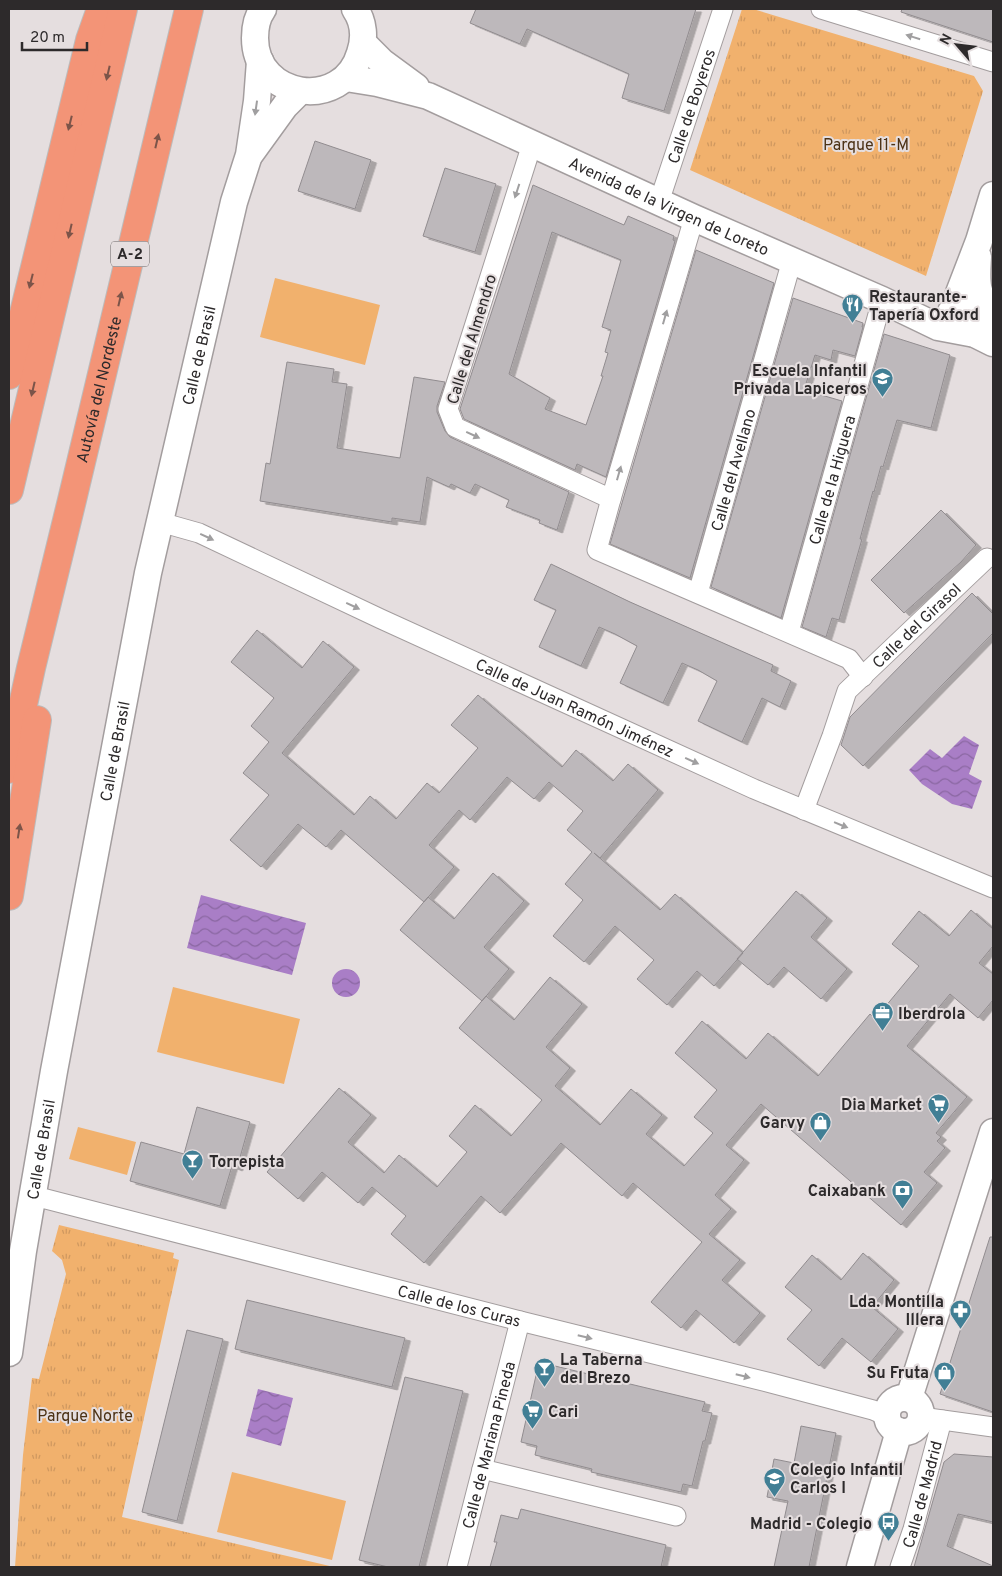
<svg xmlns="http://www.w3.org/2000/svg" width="1002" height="1576" viewBox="0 0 1002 1576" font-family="Overpass,sans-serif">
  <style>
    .park { fill: url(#park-tufts) }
    .garden { fill: #f1b16d }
    .water { fill: url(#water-waves) }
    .building { fill: #bdb8bb; stroke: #918c8f; fill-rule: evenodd; filter: url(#shadow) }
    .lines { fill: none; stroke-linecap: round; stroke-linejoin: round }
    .street-casing { stroke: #a39d9e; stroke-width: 21 }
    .secondary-casing { stroke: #a39d9e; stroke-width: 29 }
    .highway-casing { stroke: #bcbbbb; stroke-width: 30 }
    .street { stroke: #fff; stroke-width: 19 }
    .secondary { stroke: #fff; stroke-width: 26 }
    .highway { stroke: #f39477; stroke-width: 28 }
    .oneway { fill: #a09fa0 }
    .oneway2 { fill: #7c5449 }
    .labels { text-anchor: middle; stroke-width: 4; stroke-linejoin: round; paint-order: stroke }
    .shield { fill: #e5dedf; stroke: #646061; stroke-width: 1 }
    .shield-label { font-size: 15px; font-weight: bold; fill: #2d2a2b }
    .street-label { font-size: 16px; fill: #2d2a2b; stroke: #e5dedf }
    .park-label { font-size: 16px; fill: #4c3215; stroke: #e5dedf }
    .poi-label { font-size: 16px; font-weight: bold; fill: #2d2a2b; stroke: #e5dedf; text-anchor: end }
  </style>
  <defs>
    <pattern id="park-tufts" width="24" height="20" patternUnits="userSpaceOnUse" patternTransform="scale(1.25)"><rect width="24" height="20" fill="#f1b16d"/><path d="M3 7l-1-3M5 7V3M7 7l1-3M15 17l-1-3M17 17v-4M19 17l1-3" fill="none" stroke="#cf985f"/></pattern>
    <pattern id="water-waves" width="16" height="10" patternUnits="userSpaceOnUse" patternTransform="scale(1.25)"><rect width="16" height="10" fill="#a97ec6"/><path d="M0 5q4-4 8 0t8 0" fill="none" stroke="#8a67a1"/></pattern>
    <filter id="shadow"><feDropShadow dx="5.5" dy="3" stdDeviation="0" flood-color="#0004"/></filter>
  </defs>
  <rect width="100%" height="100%" fill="#e5dedf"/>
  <path class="park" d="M742,9h11l221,67 9,15 -57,185 -236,-106z
    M59,1225l115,28 -1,5 6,2 -57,257 212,50h-319l8,-112 9,-77 7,1 27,-105 -4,-14 -10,-9z"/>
  <path class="garden" d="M275,278l105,27 -15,60 -105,-28z
    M173,987l127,32 -16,65 -127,-32z
    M78,1127l58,15 -9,33 -58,-16z
    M232,1472l114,29 -14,59 -115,-28z"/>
  <path class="water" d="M964,736l15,9 -10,29 13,7 -10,28 -20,-5 -30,-20 -13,-14 21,-21 12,9z
    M201,895l105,28 -14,52 -105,-27z
    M332 983a14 14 0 1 1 28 0a14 14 0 1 1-28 0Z
    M258,1389l35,9 -12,48 -35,-10z"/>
  <path class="building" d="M476,9h220l-32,102 -42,-13 7,-24 -102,-45 -7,15 -50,-21z
    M902,9h91v33l-92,-30z
    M315,141l56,19 -16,49 -57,-18z
    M445,168l51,16 -21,68 -52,-16z
    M533,185l91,40 4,-9 46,20 -1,4 2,1 -69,236 -29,-13 -2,6 -111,-51 -4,-10zM552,232l69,28 -19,67 9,3 -6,22 3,1 -7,23h2l-17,49 -41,-16 5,-11 -41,-24z
    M696,250l78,33 -84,295 -80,-34z
    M793,298l70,25 -1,4h1l-8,29 -22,-6 -2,10 -16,-5 -11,35 38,11 -61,217 -70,-31z
    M884,334l66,21 -19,73 -34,-8 -14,47 -2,-1 -7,26 -1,-1 -13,48h2l-23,81 -7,-2 -6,19 -24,-10z
    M287,362l47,7 -2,13 15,2 -10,64 63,10 14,-81 31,5 -8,24v6l8,19 5,6 119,55 -12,38 -18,-7 1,-3 -34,-13 3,-7 -34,-16 -5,9 -19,-9 -2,3 -22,-10 -7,45 -28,-4v4l-132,-21 6,-38 4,1z
    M941,510l35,35 -15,17 -57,51 -33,-33z
    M551,564l79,38 143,63 -2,6 20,10 -11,26 -18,-9 -20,44 -44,-21 19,-40 -19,-11 -16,-7 -19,40 -43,-20 17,-37 -22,-12 -16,-7 -18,39 -42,-19 17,-37 -22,-10z
    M972,593l21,21v19l-130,133 -22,-21 9,-28z
    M257,630l45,38 21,-27 31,26 -72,86 72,62 16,-19 26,23 31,-36 12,10 39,-45 -27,-23 27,-30 84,72 14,-17 37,31 15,-17 30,26 -58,68 -6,-5 66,57 15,-16 68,59 -29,33 -17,-15 -30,34 -30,-26 17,-19 -39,-34 -31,36 -31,-26 30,-36 -18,-16 27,-32 -25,-22 16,-19 -34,-29 -15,17 -27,-22 -37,43 -11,-10 -30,35 25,22 -30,35 -83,-72 -15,17 -28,-23 -37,43 -31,-27 39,-45 -26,-22 26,-31 -18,-16 23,-28 -43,-36z
    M493,873l31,28 -40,46 25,22 -27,32 -82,-71 28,-33 26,22z
    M796,891l31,27 -16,19 36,32 -26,30 -37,-32 -16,18 -31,-26z
    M971,910l22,19v17l-14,17 14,11v26l-15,18 -28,-24 -43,52 60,51 -31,36 5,4 -4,4 8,7 -21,24 13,11 -36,42 -140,-121 -35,41 18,15 -29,35 16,14 -22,25 31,26 -18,20 38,33 -26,30 -38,-33 -15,18 -30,-26 51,-60 -69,-59 -11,13 -61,-53 -61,70 -19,-17 -57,67 -33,-29 15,-18 -34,-29 -14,16 -36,-31 -24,27 -31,-27 72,-84 32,27 -23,27 36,31 15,-18 38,32 30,-35 -18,-16 26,-31 36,31 31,-36 -83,-72 27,-32 28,24 36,-43 32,27 -36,43 24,21 -15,18 45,39 31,-36 31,26 -16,19 38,32 29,-33 -19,-16 23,-27 -42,-37 27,-32 44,38 22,-26 50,43 52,-62 5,5 44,-53 -27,-22 27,-33 30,25z
    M197,1107l53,15 -13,46 -5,-2 -12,40 -90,-25 11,-39 43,12z
    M990,1237h3v175l-53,-18z
    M863,1253l31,27 -22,27 26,22 -27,33 -29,-24 -23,28 -32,-27 25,-29 -27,-23 27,-32 29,25z
    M247,1300l158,38 -13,49 -157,-38z
    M187,1330l36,9 -46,182 -35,-9z
    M555,1366l150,36 -3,9 10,2 -7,28h-2l-11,45 -9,-2 -2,8 -90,-20 1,-3 -57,-14 2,-9 -16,-4 16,-71 15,4z
    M405,1377l58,14 -44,176h-31l-29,-7z
    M801,1426l35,7 -27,134h-35l14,-66 -21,-4 7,-38 20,4z
    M954,1454l39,3v65l-35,-8 -11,32 46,20v1h-79l30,-105z
    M521,1509l145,36 -5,22h-171l7,-25h-3l7,-27 17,4z"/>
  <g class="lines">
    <defs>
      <g id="street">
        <path d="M821,9l172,53"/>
        <path d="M532,144l-84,265 7,18 156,72 83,-281"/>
        <path id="s1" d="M659,202l64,-193"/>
        <path d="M611,499l-14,51 252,109 14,18"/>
        <path id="s2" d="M160,522l39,11 182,86 373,170 239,99"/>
        <path id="s3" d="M698,593l94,-333"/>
        <path id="s4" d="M789,632l93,-332"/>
        <path id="s5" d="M804,810l28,-74 15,-45 140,-133"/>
        <path id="s6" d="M32,1197l14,2 474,122 251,62 102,27 14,6"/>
        <path d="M921,1417l72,10"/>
        <path d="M482,1469l194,47"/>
        <path id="s7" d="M457,1567l63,-246"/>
        <path id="s8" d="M900,1567l13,-38 29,-109"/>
      </g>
      <g id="secondary">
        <path d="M263,9c-6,8 -8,19 -8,29 0,61 88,74 105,15 5,-15 4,-31 -5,-44"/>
        <path d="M363,43l19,19 34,25"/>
        <path id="s9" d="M346,78l31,5 51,13 266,122 188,82 56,27 37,7 18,9"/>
        <path d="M251,153l34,-47 15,-15"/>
        <path d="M978,257c-1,20 -4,40 15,53"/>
        <path d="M951,312h9l33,7"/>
        <path d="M975,334l-15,-22 -1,-19 20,-52 14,-46"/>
        <path id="s10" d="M9,1353l14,-102 31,-180 94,-498 86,-371 15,-47 8,-54 3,-40"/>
        <path d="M909,1398l84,-266"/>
        <circle cx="904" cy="1415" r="17"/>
        <path d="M860,1567l39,-136"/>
      </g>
      <g id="highway">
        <path d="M9,375l81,-335 11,-31"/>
        <path d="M9,490l114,-481"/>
        <path id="s11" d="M9,769l22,-101 41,-168 117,-491"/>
        <path d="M9,896l28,-176"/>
      </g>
    </defs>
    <use href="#street" class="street-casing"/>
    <use href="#secondary" class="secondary-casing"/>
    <use href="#highway" class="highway-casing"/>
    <use href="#street" class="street"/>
    <use href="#secondary" class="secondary"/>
    <use href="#highway" class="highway"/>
  </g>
  <defs><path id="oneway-solid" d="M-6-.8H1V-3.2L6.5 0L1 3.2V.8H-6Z" transform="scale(1.25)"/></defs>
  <g class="oneway">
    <use href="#oneway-solid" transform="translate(913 37) rotate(-163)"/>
    <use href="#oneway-solid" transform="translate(256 108) rotate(98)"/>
    <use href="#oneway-solid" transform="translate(517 191) rotate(108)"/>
    <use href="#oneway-solid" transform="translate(665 317) rotate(-74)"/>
    <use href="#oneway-solid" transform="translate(473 435) rotate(25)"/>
    <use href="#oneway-solid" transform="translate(619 473) rotate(-74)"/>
    <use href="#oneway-solid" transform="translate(207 537) rotate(25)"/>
    <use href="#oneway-solid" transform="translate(353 606) rotate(25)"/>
    <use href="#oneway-solid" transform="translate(692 761) rotate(24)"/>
    <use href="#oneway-solid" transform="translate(841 825) rotate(22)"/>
    <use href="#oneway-solid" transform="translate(585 1337) rotate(14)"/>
    <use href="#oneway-solid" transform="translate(743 1376) rotate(14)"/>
  </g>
  <g class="oneway2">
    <use href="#oneway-solid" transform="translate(108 73) rotate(103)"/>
    <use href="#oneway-solid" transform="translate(70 123) rotate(104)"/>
    <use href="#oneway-solid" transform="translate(157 141) rotate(-77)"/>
    <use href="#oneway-solid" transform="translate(70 231) rotate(103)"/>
    <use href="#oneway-solid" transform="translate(31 281) rotate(104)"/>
    <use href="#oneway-solid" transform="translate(120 299) rotate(-77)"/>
    <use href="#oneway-solid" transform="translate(33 389) rotate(103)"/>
    <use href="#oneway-solid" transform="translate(19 831) rotate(-81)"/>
  </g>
  <defs>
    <symbol id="restaurant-pin" viewBox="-11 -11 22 30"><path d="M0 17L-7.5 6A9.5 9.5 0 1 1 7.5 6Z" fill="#417f95" stroke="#e5dedf"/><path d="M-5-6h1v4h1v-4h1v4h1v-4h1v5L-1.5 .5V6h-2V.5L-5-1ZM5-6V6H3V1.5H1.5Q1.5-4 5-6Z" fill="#fff"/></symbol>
    <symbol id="school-pin" viewBox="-11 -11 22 30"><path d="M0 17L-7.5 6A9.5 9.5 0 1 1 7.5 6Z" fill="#417f95" stroke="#e5dedf"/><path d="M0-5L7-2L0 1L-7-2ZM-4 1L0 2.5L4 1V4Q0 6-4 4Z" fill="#fff"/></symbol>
    <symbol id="office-pin" viewBox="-11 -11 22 30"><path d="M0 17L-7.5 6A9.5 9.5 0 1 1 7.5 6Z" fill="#417f95" stroke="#e5dedf"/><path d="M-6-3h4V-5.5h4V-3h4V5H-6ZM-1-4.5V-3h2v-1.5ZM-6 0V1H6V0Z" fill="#fff"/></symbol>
    <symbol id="supermarket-pin" viewBox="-11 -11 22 30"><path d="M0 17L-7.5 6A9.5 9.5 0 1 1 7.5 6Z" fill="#417f95" stroke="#e5dedf"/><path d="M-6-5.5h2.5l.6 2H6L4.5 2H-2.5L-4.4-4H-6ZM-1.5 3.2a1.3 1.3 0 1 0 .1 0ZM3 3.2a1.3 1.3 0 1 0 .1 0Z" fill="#fff"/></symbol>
    <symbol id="shop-pin" viewBox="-11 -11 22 30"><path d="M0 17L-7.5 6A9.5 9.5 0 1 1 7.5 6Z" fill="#417f95" stroke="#e5dedf"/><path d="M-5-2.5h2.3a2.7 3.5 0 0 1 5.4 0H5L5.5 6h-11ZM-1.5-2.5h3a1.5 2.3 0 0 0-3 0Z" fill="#fff"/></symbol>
    <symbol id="bar-pin" viewBox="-11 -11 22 30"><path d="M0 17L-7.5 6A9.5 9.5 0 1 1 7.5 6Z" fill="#417f95" stroke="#e5dedf"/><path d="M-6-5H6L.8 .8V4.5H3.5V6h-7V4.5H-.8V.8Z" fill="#fff"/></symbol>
    <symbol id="bank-pin" viewBox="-11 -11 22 30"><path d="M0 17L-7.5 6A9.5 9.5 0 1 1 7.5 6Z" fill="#417f95" stroke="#e5dedf"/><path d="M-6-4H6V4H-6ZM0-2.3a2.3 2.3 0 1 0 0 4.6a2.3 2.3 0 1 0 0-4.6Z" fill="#fff"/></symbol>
    <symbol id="pharmacy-pin" viewBox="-11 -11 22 30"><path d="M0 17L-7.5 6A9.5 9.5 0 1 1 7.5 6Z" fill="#417f95" stroke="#e5dedf"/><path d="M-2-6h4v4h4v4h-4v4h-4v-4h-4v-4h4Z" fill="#fff"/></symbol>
    <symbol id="bus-pin" viewBox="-11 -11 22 30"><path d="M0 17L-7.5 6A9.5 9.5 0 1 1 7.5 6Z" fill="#417f95" stroke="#e5dedf"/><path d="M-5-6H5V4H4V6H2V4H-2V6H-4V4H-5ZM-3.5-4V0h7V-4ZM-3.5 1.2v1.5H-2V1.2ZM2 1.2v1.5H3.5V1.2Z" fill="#fff"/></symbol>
  </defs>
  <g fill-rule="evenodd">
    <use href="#restaurant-pin" x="840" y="292" width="25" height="34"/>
    <use href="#school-pin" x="870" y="366" width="25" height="34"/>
    <use href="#office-pin" x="870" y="1000" width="25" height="34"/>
    <use href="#supermarket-pin" x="926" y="1092" width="25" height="34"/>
    <use href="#shop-pin" x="808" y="1110" width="25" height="34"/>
    <use href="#bar-pin" x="180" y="1148" width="25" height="34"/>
    <use href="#bank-pin" x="890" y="1178" width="25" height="34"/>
    <use href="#pharmacy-pin" x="948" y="1298" width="25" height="34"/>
    <use href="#bar-pin" x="532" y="1356" width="25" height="34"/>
    <use href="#shop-pin" x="932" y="1360" width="25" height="34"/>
    <use href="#supermarket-pin" x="520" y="1398" width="25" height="34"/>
    <use href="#school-pin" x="762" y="1466" width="25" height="34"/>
    <use href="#bus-pin" x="876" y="1510" width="25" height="34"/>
  </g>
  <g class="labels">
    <rect class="shield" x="111" y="241.5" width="38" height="25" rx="4"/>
    <g class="shield-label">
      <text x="130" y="259">A-2</text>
    </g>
    <g class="street-label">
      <text dy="6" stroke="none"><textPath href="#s1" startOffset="101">Calle de Boyeros</textPath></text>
      <text dy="6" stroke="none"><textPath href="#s9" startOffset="349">Avenida de la Virgen de Loreto</textPath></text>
      <text transform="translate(471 339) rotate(-73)" y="6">Calle del Almendro</text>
      <text dy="6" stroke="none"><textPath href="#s10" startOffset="1016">Calle de Brasil</textPath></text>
      <text dy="6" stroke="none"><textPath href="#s11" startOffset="390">Autovía del Nordeste</textPath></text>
      <text dy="6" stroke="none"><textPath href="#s3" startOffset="128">Calle del Avellano</textPath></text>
      <text dy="6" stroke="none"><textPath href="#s4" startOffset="158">Calle de la Higuera</textPath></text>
      <text dy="6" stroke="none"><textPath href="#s5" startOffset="222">Calle del Girasol</textPath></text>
      <text dy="6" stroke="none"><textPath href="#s2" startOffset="455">Calle de Juan Ramón Jiménez</textPath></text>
      <text dy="6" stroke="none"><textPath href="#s10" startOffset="611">Calle de Brasil</textPath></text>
      <text dy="6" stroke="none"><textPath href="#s10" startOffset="206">Calle de Brasil</textPath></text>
      <text dy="6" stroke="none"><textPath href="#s6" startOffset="441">Calle de los Curas</textPath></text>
      <text dy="6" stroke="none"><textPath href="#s7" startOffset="126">Calle de Mariana Pineda</textPath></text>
      <text dy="6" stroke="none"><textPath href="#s8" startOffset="76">Calle de Madrid</textPath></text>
    </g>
    <g class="park-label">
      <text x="866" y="150">Parque 11-M</text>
      <text x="85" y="1421">Parque Norte</text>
    </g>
    <g class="poi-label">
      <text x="869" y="302" text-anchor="start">Restaurante-<tspan x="869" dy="18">Tapería Oxford</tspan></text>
      <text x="867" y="376">Escuela Infantil<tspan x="867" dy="18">Privada Lapiceros</tspan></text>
      <text x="898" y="1019" text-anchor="start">Iberdrola</text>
      <text x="922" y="1110">Dia Market</text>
      <text x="805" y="1128">Garvy</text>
      <text x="209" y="1167" text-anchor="start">Torrepista</text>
      <text x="886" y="1196">Caixabank</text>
      <text x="944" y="1307">Lda. Montilla<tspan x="944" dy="18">Illera</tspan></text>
      <text x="560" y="1365" text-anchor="start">La Taberna<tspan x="560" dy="18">del Brezo</tspan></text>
      <text x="929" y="1378">Su Fruta</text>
      <text x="548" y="1417" text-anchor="start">Cari</text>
      <text x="790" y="1475" text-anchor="start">Colegio Infantil<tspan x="790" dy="18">Carlos I</tspan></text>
      <text x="872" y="1529">Madrid - Colegio</text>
    </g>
  </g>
  <rect width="1002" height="1576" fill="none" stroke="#2d2a2b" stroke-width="20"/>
  <g transform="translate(957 45) rotate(298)" stroke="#e5dedf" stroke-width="4" paint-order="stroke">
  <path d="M0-4L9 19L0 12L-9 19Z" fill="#2d2a2b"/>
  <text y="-8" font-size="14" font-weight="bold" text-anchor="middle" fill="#2d2a2b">N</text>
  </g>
  <path d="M22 42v8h65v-8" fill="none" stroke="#2d2a2b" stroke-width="2.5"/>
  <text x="30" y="42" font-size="15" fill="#2d2a2b" stroke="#e5dedf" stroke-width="4" paint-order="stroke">20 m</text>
</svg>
